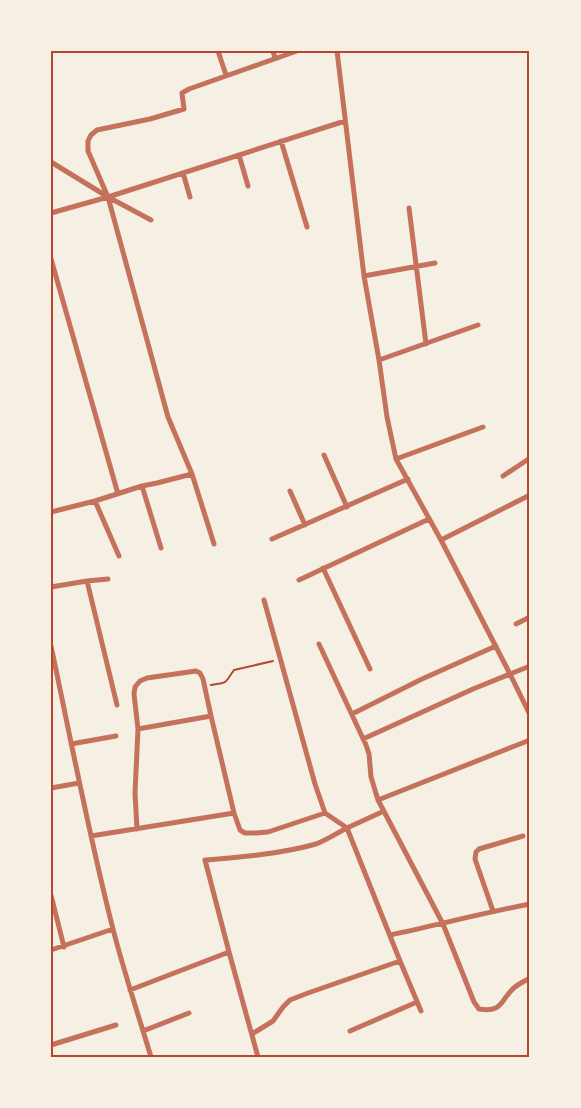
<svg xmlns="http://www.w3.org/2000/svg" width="581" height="1108" viewBox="0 0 581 1108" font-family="'Playfair Display',serif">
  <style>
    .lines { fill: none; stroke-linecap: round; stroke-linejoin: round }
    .path { stroke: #b5482f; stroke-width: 2 }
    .minor { stroke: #c5725c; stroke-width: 5 }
    .neatline { fill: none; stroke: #b5482f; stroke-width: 2 }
  </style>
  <rect width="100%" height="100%" fill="#f6efe4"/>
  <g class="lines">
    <path class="path" d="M211,685c18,-3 13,-1 23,-15l39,-9"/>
    <path class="minor" d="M218,51l8,24
      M273,51l2,7
      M337,51l27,225 15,84 8,57 9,42 45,81 69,134 20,41
      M281,141l26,86
      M239,155l9,31
      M51,162l57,35 43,23
      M183,173l7,24
      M409,208l17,136
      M51,213l57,-16 237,-76
      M51,259l67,235
      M364,276l71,-13
      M379,360l99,-35
      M324,455l23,52
      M396,459l87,-32
      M192,474l22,70
      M503,476l27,-18
      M142,486l19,62
      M290,491l15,34
      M95,501l24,55
      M51,512l44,-11 47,-15 15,-3 35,-9 -24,-57 -60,-220 -20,-46v-10l3,-6 6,-5 53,-11 34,-10 -2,-16 7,-4 108,-38
      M272,539l136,-60
      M441,540l89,-45
      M323,568l47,101
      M299,580l130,-61
      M87,581l30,124
      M51,587l36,-6 21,-2
      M516,624l14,-7
      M319,644l47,101 3,9 2,23 7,23 65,124 31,78 5,7c25,4 21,-10 36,-22 5,-4 10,-6 15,-9
      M51,646c20,94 38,190 62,283 11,43 25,85 38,128
      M352,714l70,-35 74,-33
      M138,729l73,-13 23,97
      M363,739l110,-50 57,-23
      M71,744l45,-8
      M51,788l28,-5
      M378,800l152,-60
      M384,811l-37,17 53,133 21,50
      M137,829l-2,-36 3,-64 -4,-35 1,-7 5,-6 7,-3 49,-7 4,2 3,6 8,37
      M91,836l143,-23 6,17 5,3h11l12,-1 57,-19
      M51,895l13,52
      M493,911l-18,-52 1,-7 3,-3 44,-13
      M390,935c47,-10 93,-22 140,-31
      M51,950l62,-21
      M130,990l99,-38
      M143,1031l46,-18
      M350,1031l67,-29
      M252,1034l21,-13 10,-14 7,-7 18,-7 92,-32
      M51,1045l65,-20
      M258,1057l-29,-105 -24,-92c37,-3 75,-6 111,-16 11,-4 21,-11 31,-16l-22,-15 -10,-29 -51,-184"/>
  </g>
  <rect width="581" height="1108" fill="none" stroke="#f6efe4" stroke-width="105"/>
  <rect x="52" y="52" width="476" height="1004" class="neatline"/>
</svg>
